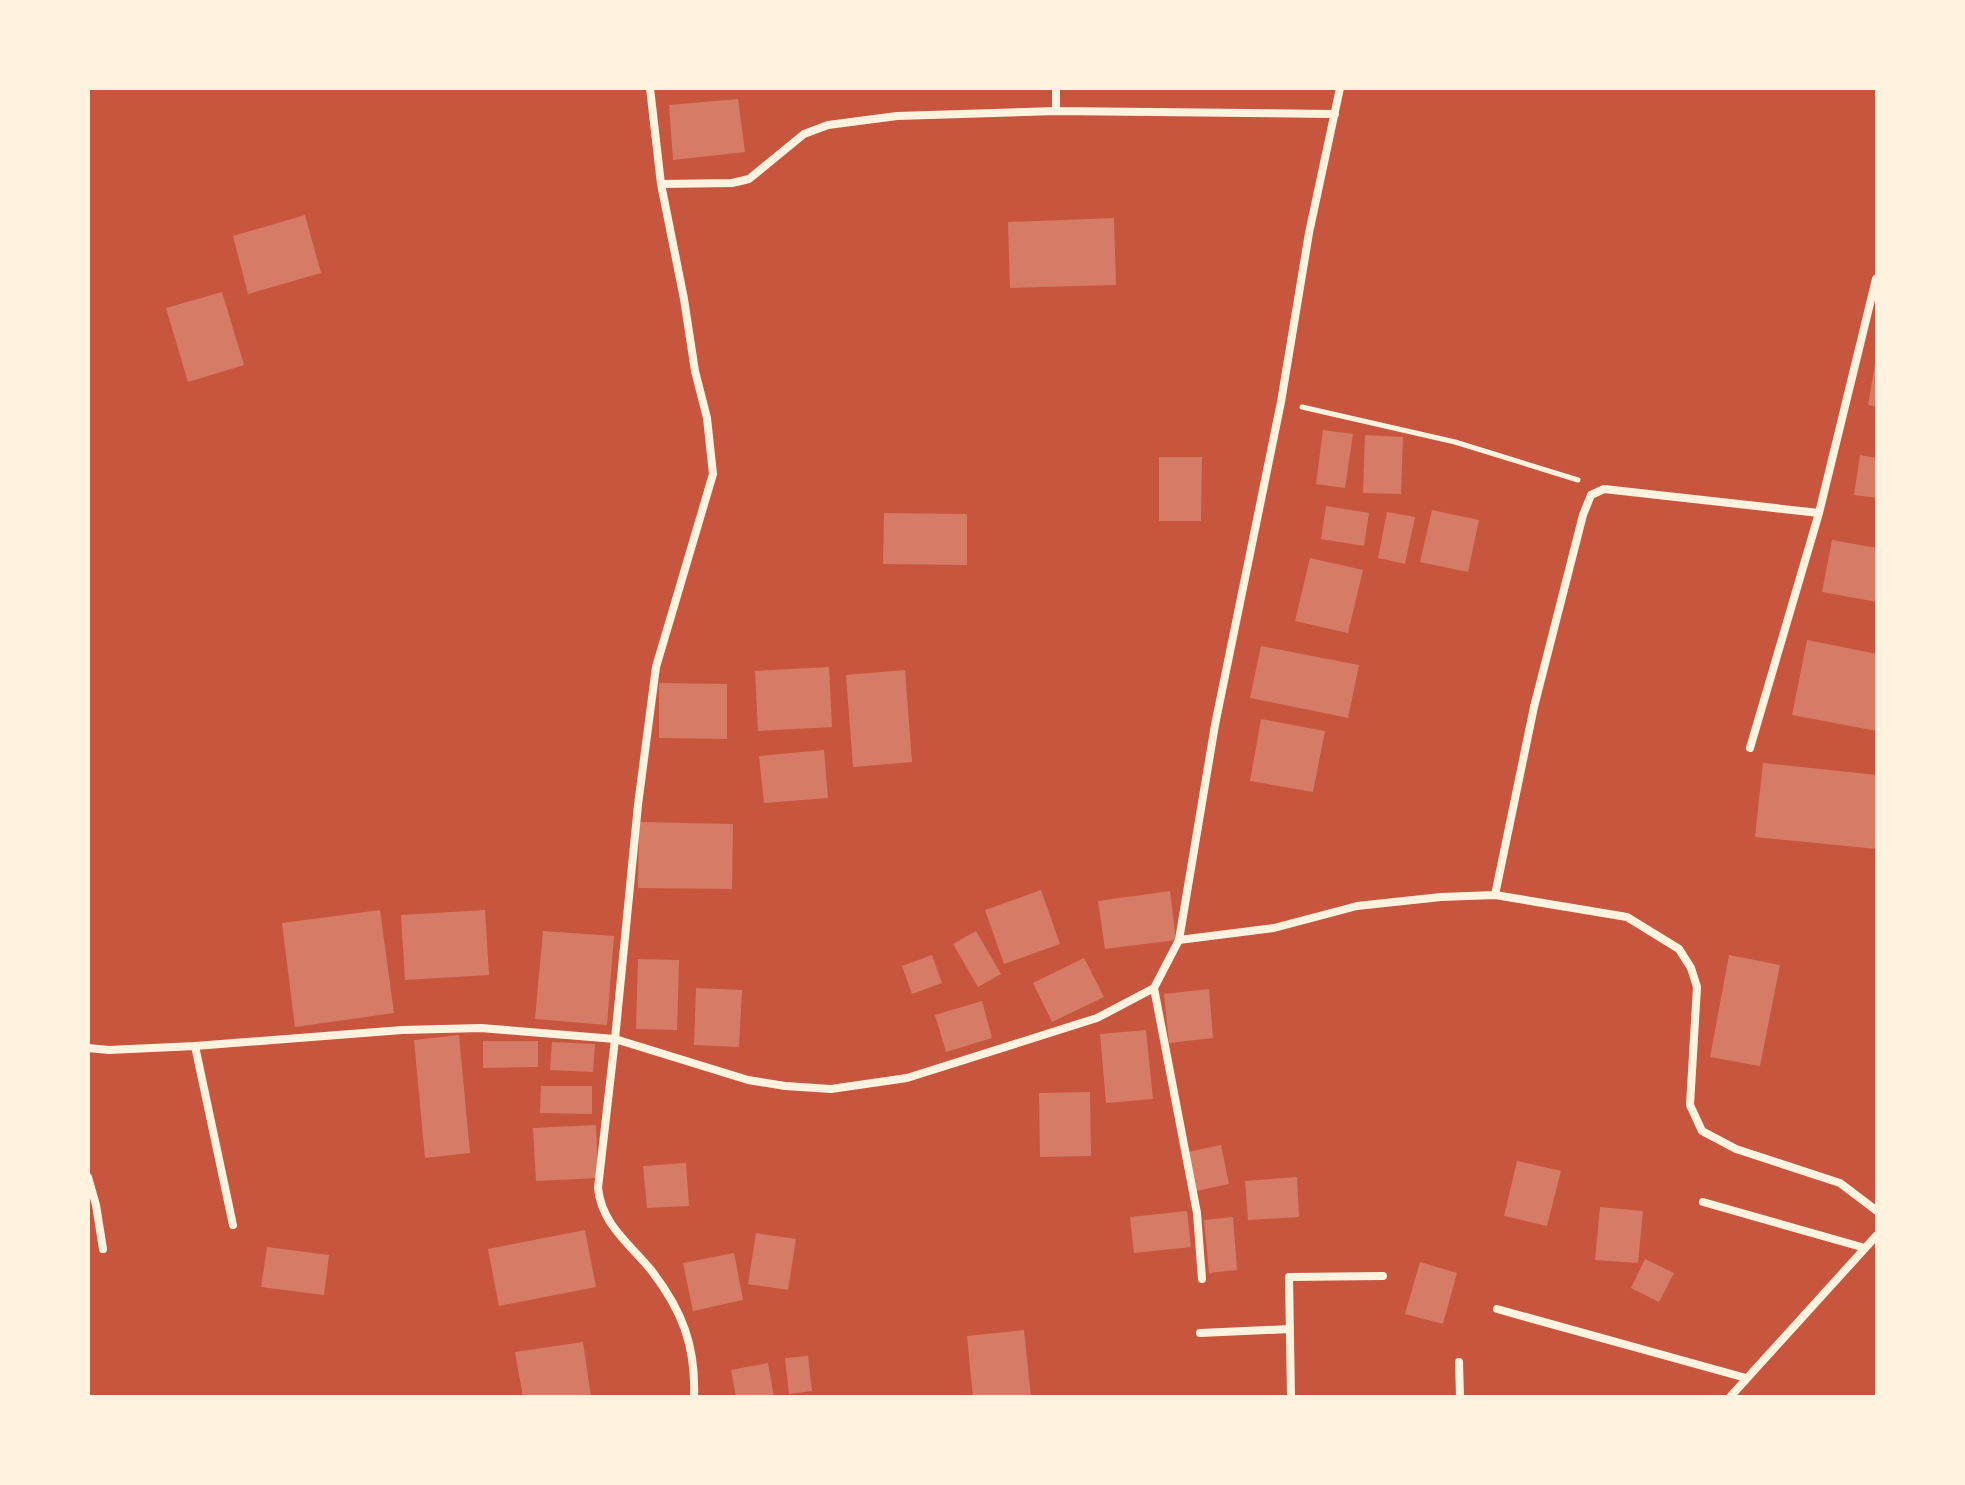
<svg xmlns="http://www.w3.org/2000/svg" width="1965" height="1485" viewBox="0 0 1965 1485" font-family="Montserrat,sans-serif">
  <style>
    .building { fill: #d67c66 }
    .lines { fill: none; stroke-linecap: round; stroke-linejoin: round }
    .path { stroke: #fff3e0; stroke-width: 5 }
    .minor { stroke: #fff3e0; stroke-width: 8 }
  </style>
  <rect width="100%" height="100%" fill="#c8553d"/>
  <path class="building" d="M738,99l7,53 -72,8 -4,-55z
    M305,215l16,58 -73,21 -15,-58z
    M1114,218l2,67 -106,3 -2,-66z
    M222,292l22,73 -56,17 -22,-74z
    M1875,364h2v43l-9,-2z
    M1323,430l30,4 -8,54 -29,-4z
    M1365,435l38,2 -2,57 -38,-1z
    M1860,455l17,3v40l-23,-3z
    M1159,457h43l-1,64h-42z
    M1326,506l43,7 -5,33 -43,-7z
    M1432,510l47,10 -11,52 -48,-10z
    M1387,512l28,5 -10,47 -27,-6z
    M884,513l83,1v51l-84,-1z
    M1832,540l45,8v54l-55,-10z
    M1310,558l53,12 -15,63 -53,-12z
    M1807,640l70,14v77l-85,-16z
    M1261,646l98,19 -11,53 -98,-20z
    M829,667l3,60 -74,4 -3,-60z
    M905,670l7,92 -59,5 -7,-92z
    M659,683l68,1v55l-68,-1z
    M1261,719l64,12 -12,61 -63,-11z
    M824,750l4,48 -64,5 -5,-47z
    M1763,763l114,12v74l-122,-12z
    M639,822l94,2 -1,65 -94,-1z
    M1041,890l19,54 -56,20 -19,-54z
    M1170,891l6,49 -71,9 -7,-48z
    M380,910l14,103 -99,14 -13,-104z
    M485,910l4,65 -84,5 -4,-65z
    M543,931l71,5 -7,89 -72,-6z
    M976,931l25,43 -23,13 -25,-43z
    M932,955l10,28 -30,11 -10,-28z
    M1729,955l51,10 -20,101 -50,-9z
    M1084,958l20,39 -52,25 -19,-39z
    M638,959l41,1 -2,70 -41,-1z
    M696,988l46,2 -3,57 -45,-2z
    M1209,989l4,49 -44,5 -5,-49z
    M982,1001l10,37 -46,14 -11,-37z
    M1146,1030l7,69 -47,4 -6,-69z
    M459,1035l11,118 -45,5 -11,-118z
    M483,1041h55v26l-55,1z
    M552,1042l43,2 -2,28 -43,-2z
    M541,1086h51v28l-52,-1z
    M1090,1092l1,64 -51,1 -1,-64z
    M596,1125l2,53 -62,3 -3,-53z
    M1221,1145l8,39 -33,7 -8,-39z
    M1517,1161l44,10 -14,55 -43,-10z
    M686,1163l3,43 -42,2 -4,-42z
    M1297,1177l2,40 -51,3 -3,-39z
    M1600,1207l43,4 -5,52 -43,-3z
    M1187,1211l4,36 -57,6 -4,-36z
    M1233,1217l4,53 -28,3 -5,-53z
    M585,1230l11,57 -97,19 -11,-57z
    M756,1233l40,6 -8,51 -40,-6z
    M267,1247l62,8 -5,40 -63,-8z
    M734,1253l9,47 -50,11 -10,-48z
    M1645,1259l29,14 -15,29 -28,-14z
    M1420,1262l37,11 -14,51 -38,-10z
    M1024,1330l7,67h-58l-6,-61z
    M583,1342l8,55h-68l-8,-45z
    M808,1356l4,35 -23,3 -4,-36z
    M768,1363l6,34h-38l-5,-27z"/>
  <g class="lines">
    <path class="path" d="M1302,407l153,35 123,38"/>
    <path class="minor" d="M650,88l11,96 23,115 11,72 12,47 6,56 -57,193 -18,138 -23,234 -17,149c4,37 31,55 53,82 31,40 45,76 43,127
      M1056,111v-23
      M661,184l71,-1 17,-4 55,-45 24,-9 69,-9 159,-5 279,3
      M1819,513l57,-234
      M1495,895l39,-188 49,-192 8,-20 13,-6 215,24 -69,235
      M1179,940l95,-12 83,-22 84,-9 54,-2 132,22 52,32 12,19 6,19 -7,118 12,26 34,18 104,34 37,28
      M1154,988l43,225 5,66
      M195,1046l38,179
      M88,1048l21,2 86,-4 207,-16 79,-2 134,11 133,41 37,6 46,3 76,-11 190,-60 57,-30 25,-48 36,-215 66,-323 28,-169 31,-145
      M88,1177l8,28 7,44
      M1703,1202l162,46
      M1497,1309l249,69
      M1200,1333l90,-4
      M1459,1362l1,35
      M1291,1397l-2,-120 94,-1
      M1730,1397l147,-162"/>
  </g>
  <rect width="1965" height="1485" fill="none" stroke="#fff3e0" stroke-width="180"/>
</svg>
